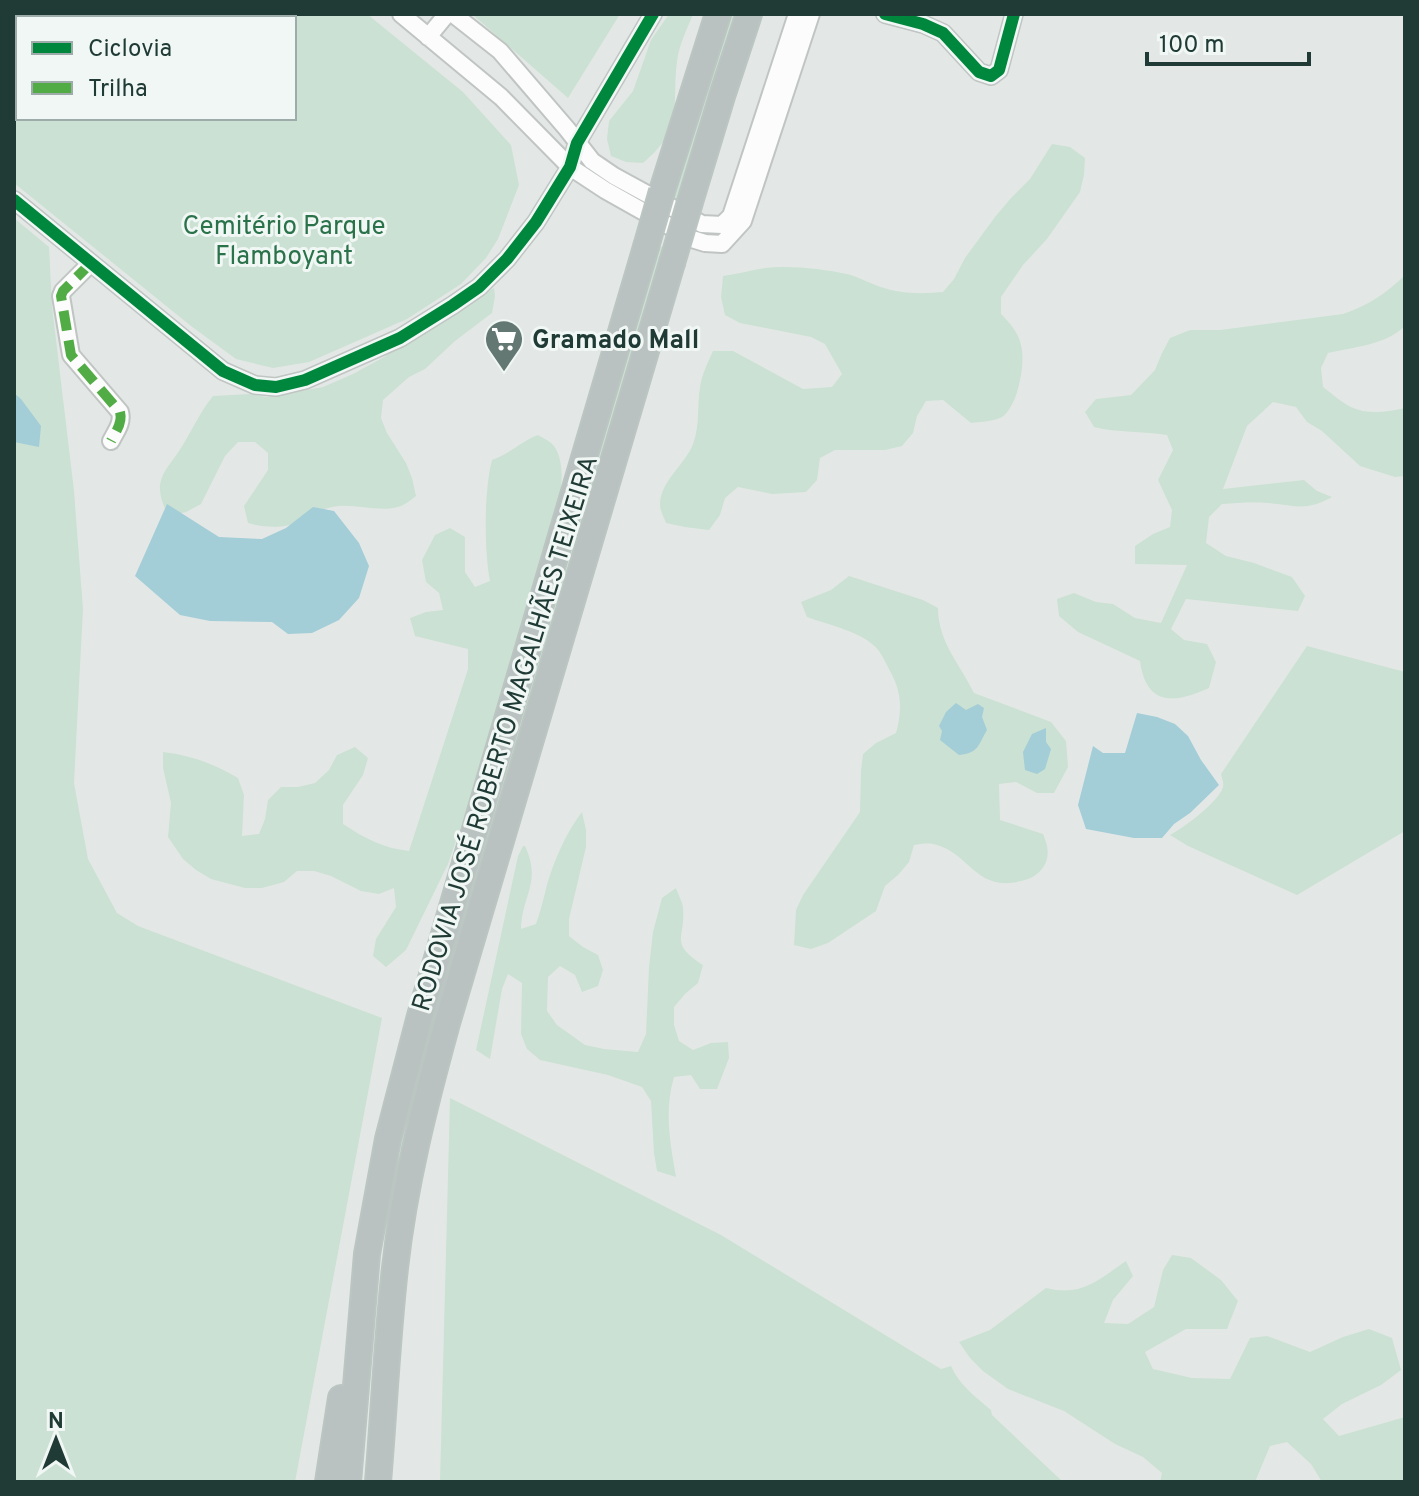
<svg xmlns="http://www.w3.org/2000/svg" width="1419" height="1496" viewBox="0 0 1419 1496" font-family="Overpass,sans-serif">
  <style>
    .green { fill: #cbe1d3; fill-rule: evenodd }
    .water { fill: #a3cdd7 }
    .lines { fill: none; stroke-linecap: round; stroke-linejoin: round }
    .minor-casing { stroke: #c0c5c3; stroke-width: 20 }
    .highway-casing { stroke: #bbc5c2; stroke-width: 28 }
    .minor { stroke: #fbfcfb; stroke-width: 16 }
    .highway { stroke: #b9c2c0; stroke-width: 24 }
    .highway-bridge-casing { stroke: #bbc5c2; stroke-width: 28; stroke-linecap: butt }
    .highway-bridge { stroke: #b9c2c0; stroke-width: 24 }
    .quiet { stroke: #52ac45; stroke-width: 10; stroke-dasharray: 20 10; stroke-linecap: butt }
    .cycleway-casing { stroke: #f0f7f4; stroke-width: 17 }
    .cycleway { stroke: #00873e; stroke-width: 12 }
    .labels { text-anchor: middle; stroke-width: 6; stroke-linejoin: round; paint-order: stroke }
    .park-label { font-size: 26px; fill: #2a724a; stroke: #f0f7f4 }
    .poi-label { font-size: 26px; font-weight: bold; fill: #203b35; stroke: #f0f7f4; text-anchor: start }
    .street-label { font-size: 26px; fill: #203b35; stroke: #f0f7f4 }
  </style>
  <rect width="100%" height="100%" fill="#e3e8e6"/>
  <path class="green" d="M14,14h353l96,78 48,53 8,40 -21,54 -12,19 -25,26 -54,35 -98,43 -36,6 -37,-9 -45,-33 -177,-143zM18,18h276v100h-276z
    M472,14h148l-52,84z
    M669,14h24c-5,13 -12,27 -15,41 -8,47 9,72 -35,108l-17,-1 -15,-6 -4,-17 2,-18 24,-30 18,-51z
    M725,14h16l-61,189 -12,-4z
    M1052,144l18,3 15,11 -1,17 -4,17 -33,47 -24,26 -22,32v17c9,9 17,18 20,31 5,18 -3,61 -19,72 -7,4 -22,5 -31,6l-28,-23 -17,1 -9,15 -4,17 -11,13 -17,4h-50l-15,8 -3,22 -11,12 -34,2 -34,-7 -13,11 -5,17 -11,15 -24,-3 -19,-4c-2,-5 -6,-13 -6,-18 0,-24 25,-40 33,-61 7,-19 4,-38 7,-57 2,-13 8,-25 13,-36h20l70,38 29,-2 10,-13 -17,-30 -14,-7 -71,-14 -15,-8 -4,-18 2,-21c15,-2 29,-6 43,-8 23,-3 58,1 81,6 12,3 22,9 34,13 20,7 41,7 62,5l11,-13 11,-21 30,-41 16,-19 19,-19z
    M14,218l35,29 3,59 22,185 9,118 -9,174 14,76 29,54 21,13 244,92 -87,464h-281z
    M654,243l14,7 -262,902 -14,-3z
    M1405,275v51c-19,19 -52,21 -77,27l-7,15 2,19c8,6 21,17 28,20 16,8 37,5 54,1v68l-10,1 -35,-11 -38,-35 -15,-9 -11,-15 -23,-5 -26,24 -24,63 81,-9 13,11 15,6c-27,15 -36,8 -64,6 -15,-1 -31,0 -46,1l-13,13 -3,26 20,13 28,7 38,14 13,19 -7,15 -112,-12 -15,30 13,11 23,4 9,18 -7,26c-35,16 -63,18 -69,-27l-62,-29 -19,-16 -2,-17 17,-6 22,9 17,2 22,14 26,5 26,-58 -52,-1v-18l18,-12 17,-7 2,-17 -14,-30 15,-30 -6,-15c-25,-4 -49,-2 -73,-8l-9,-15 11,-13 35,-4 24,-25 7,-17 8,-15 20,-8h30l123,-16c24,-8 44,-21 62,-39z
    M494,288l1,8 -3,17 -37,28 -30,28 -16,8 -26,23 -2,18 6,15 19,30 6,15 4,18c-4,3 -10,8 -15,10 -22,8 -47,-4 -69,1 -11,2 -20,9 -29,13 -18,9 -37,8 -55,3l-4,-17 24,-36v-17l-13,-11h-17l-13,14 -24,48 -15,8 -18,4c-4,-10 -9,-20 -8,-31 2,-14 12,-23 19,-34 12,-18 20,-38 34,-55l37,-2 17,3 56,-10 30,-13 31,-17 13,-10 63,-36 13,-11z
    M538,435c5,3 12,6 16,11 12,17 7,45 4,64l-40,149 -70,205 -42,86 -20,17 -13,-11 3,-17 20,-32 -2,-19 -15,6 -18,-3 -30,-15 -17,-5h-17l-13,11 -22,6h-17l-34,-9 -15,-9 -13,-11 -15,-22 3,-34 -8,-35v-16c27,3 52,12 75,26l6,17 -2,41 17,-2 6,-15 3,-19 13,-13h17l17,-4 14,-13 8,-15 18,-8 13,11 -5,17 -20,30v19c23,15 40,24 66,27l59,-182v-20l-53,-13 -5,-18 16,-6 17,-2 -4,-17 -13,-11 -4,-22 13,-25 15,-7 15,9v35l10,15 15,-6c-6,-31 -6,-91 2,-121 19,-7 28,-18 46,-25z
    M849,576l74,24 15,8c0,34 22,56 36,85l77,29 15,19 2,26 -14,26h-17l-21,-11 -17,2 1,36 43,14c5,12 8,23 -1,35 -6,7 -12,10 -21,12 -46,12 -52,-30 -88,-37 -6,-1 -13,0 -19,1l-5,17 -11,13 -13,11 -9,25 -48,32 -17,6 -17,-4 2,-35 7,-15 57,-83 1,-41 2,-17 13,-11 20,-10c6,-22 6,-40 -5,-60 -4,-7 -7,-15 -12,-22 -14,-19 -51,-26 -72,-34l-6,-15 30,-12z
    M1307,646l98,26v159l-108,64 -109,-49 -18,-11c13,-7 49,-33 53,-48 1,-4 -1,-8 -2,-13z
    M582,812l4,18v17l-17,72v17l14,11 15,8 5,15 -5,16 -16,6 -7,-17 -15,-9 -12,11 -1,34 10,14 28,20 19,4 34,3 8,-18 3,-67 4,-35 9,-34 14,-10c2,6 6,13 7,19 3,32 -15,35 20,58l-5,18 -13,11 -11,13v18l5,16 14,9 18,-7 17,-1 1,16 -12,31h-17l-9,-14 -17,2c-10,35 -4,64 2,100l-19,-6 -3,-18 -3,-52 -9,-14 -34,-12 -68,-15 -13,-11 -6,-15 1,-51 -14,-9 -6,15 -12,70 -14,-9 42,-194 5,-10h2c17,36 -3,49 -4,83l15,-5c4,-11 6,-20 9,-31 6,-26 21,-61 37,-81z
    M450,1098l271,137 220,134 10,-3c8,19 25,31 40,44l1,5 71,67h-623z
    M1172,1255l19,3 30,22 17,21 -11,28h-41l-41,23 8,17 39,9 38,1 20,-41 17,-2 43,16 33,-15 26,-8 23,9 9,32 -20,15 -39,19 -19,15 16,17 66,-19v65h-83l-11,-18 -24,-22 -17,4 -15,36h-95l2,-9 -19,-16 -28,-13 -51,-33 -56,-22 -25,-18 -13,-13 -11,-16 31,-12 56,-42c36,9 52,-8 80,-27l7,15 -20,24 -9,23 24,1 26,-17 9,-37z"/>
  <path class="water" d="M14,393l7,6 20,27 -2,21 -25,-5z
    M167,504l52,33 43,2 24,-11 27,-21 21,4 25,32 10,23 -10,32 -20,22 -27,13 -24,1 -16,-12 -62,-1 -30,-6 -45,-39z
    M956,703l10,7 12,-6 6,4 -2,9 5,13c-9,15 -8,23 -28,25l-19,-15 2,-9 -3,-5 7,-14z
    M1137,713l20,4 18,7 13,12 13,24 18,25 -29,28 -16,11 -12,14h-28l-48,-9 -8,-24 15,-59 10,7h22z
    M1046,728v14l5,7 -6,20 -8,5 -12,-4 -2,-18 9,-18z"/>
  <g class="lines">
    <defs>
      <path id="minor" d="M401,14l100,83 69,70 35,23 87,49 13,4 17,1 21,-23 68,-207
        M453,14l47,37 67,78 25,32 22,15 88,48 20,1 9,-9 66,-202
        M885,14l38,10 20,9 36,39 12,4 8,-6 15,-56
        M428,37l19,-23
        M14,200l209,171 32,14 21,2 29,-7 95,-42 53,-33 26,-18 28,-28 29,-37 34,-55 7,-24 76,-129
        M91,263l-28,28 -2,5 10,59 49,57c3,11 -4,19 -9,29"/>
      <path id="highway" d="M662,191l56,-177
        M690,202l33,-109 26,-79
        M328,1482l13,-84
        M348,1482l19,-228 21,-115 32,-123 226,-769
        M378,1482c6,-71 9,-143 17,-214 9,-83 30,-165 52,-245l225,-760"/>
    </defs>
    <use href="#minor" class="minor-casing"/>
    <use href="#highway" class="highway-casing"/>
    <use href="#minor" class="minor"/>
    <use href="#highway" class="highway"/>
    <defs>
      <path id="highway-bridge" d="M646,247l16,-56
        M672,263l18,-61"/>
    </defs>
    <use href="#highway-bridge" class="highway-bridge-casing"/>
    <use href="#highway-bridge" class="highway-bridge"/>
    <path class="quiet" d="M91,263l-28,28 -2,5 10,59 49,57c3,11 -4,19 -9,29"/>
    <defs>
      <path id="cycleway" d="M885,14l38,10 20,9 36,39 12,4 8,-6 15,-56
        M14,200l209,171 32,14 21,2 29,-7 95,-42 53,-33 26,-18 28,-28 29,-37 34,-55 7,-24 76,-129"/>
    </defs>
    <use href="#cycleway" class="cycleway-casing"/>
    <use href="#cycleway" class="cycleway"/>
  </g>
  <defs>
    <symbol id="supermarket-pin" viewBox="-11 -11 22 30"><path d="M0 17L-7.5 6A9.5 9.5 0 1 1 7.5 6Z" fill="#647873" stroke="#f0f7f4"/><path d="M-6-5.5h2.5l.6 2H6L4.5 2H-2.5L-4.4-4H-6ZM-1.5 3.2a1.3 1.3 0 1 0 .1 0ZM3 3.2a1.3 1.3 0 1 0 .1 0Z" fill="#fff"/></symbol>
  </defs>
  <g fill-rule="evenodd">
    <use href="#supermarket-pin" x="482" y="317" width="44" height="60"/>
  </g>
  <g class="labels">
    <g class="park-label">
      <text x="284" y="234">Cemitério Parque<tspan x="284" dy="30">Flamboyant</tspan></text>
    </g>
    <g class="poi-label">
      <text x="532" y="348">Gramado Mall</text>
    </g>
    <g class="street-label">
      <text transform="translate(504 733) rotate(-73)" y="9">RODOVIA JOSÉ ROBERTO MAGALHÃES TEIXEIRA</text>
    </g>
  </g>
  <rect width="1419" height="1496" fill="none" stroke="#203b35" stroke-width="32"/>
  <rect x="16" y="16" width="280" height="104" fill="#f0f7f4" stroke="#9daca8" stroke-width="2"/>
  <rect x="32" y="42" width="40" height="12" fill="#00873e" stroke="#9daca8" stroke-width="2"/>
  <text x="88" y="56" font-size="24" fill="#203b35">Ciclovia</text>
  <rect x="32" y="82" width="40" height="12" fill="#52ac45" stroke="#9daca8" stroke-width="2"/>
  <text x="88" y="96" font-size="24" fill="#203b35">Trilha</text>
  <g transform="translate(56 1440)" stroke="#f0f7f4" stroke-width="6" paint-order="stroke">
  <path d="M0-6L14 30L0 20L-14 30Z" fill="#203b35"/>
  <text y="-12" font-size="22" font-weight="bold" text-anchor="middle" fill="#203b35">N</text>
  </g>
  <path d="M1147 52v12h162v-12" fill="none" stroke="#203b35" stroke-width="4"/>
  <text x="1159" y="52" font-size="24" fill="#203b35" stroke="#f0f7f4" stroke-width="6" paint-order="stroke">100 m</text>
</svg>
